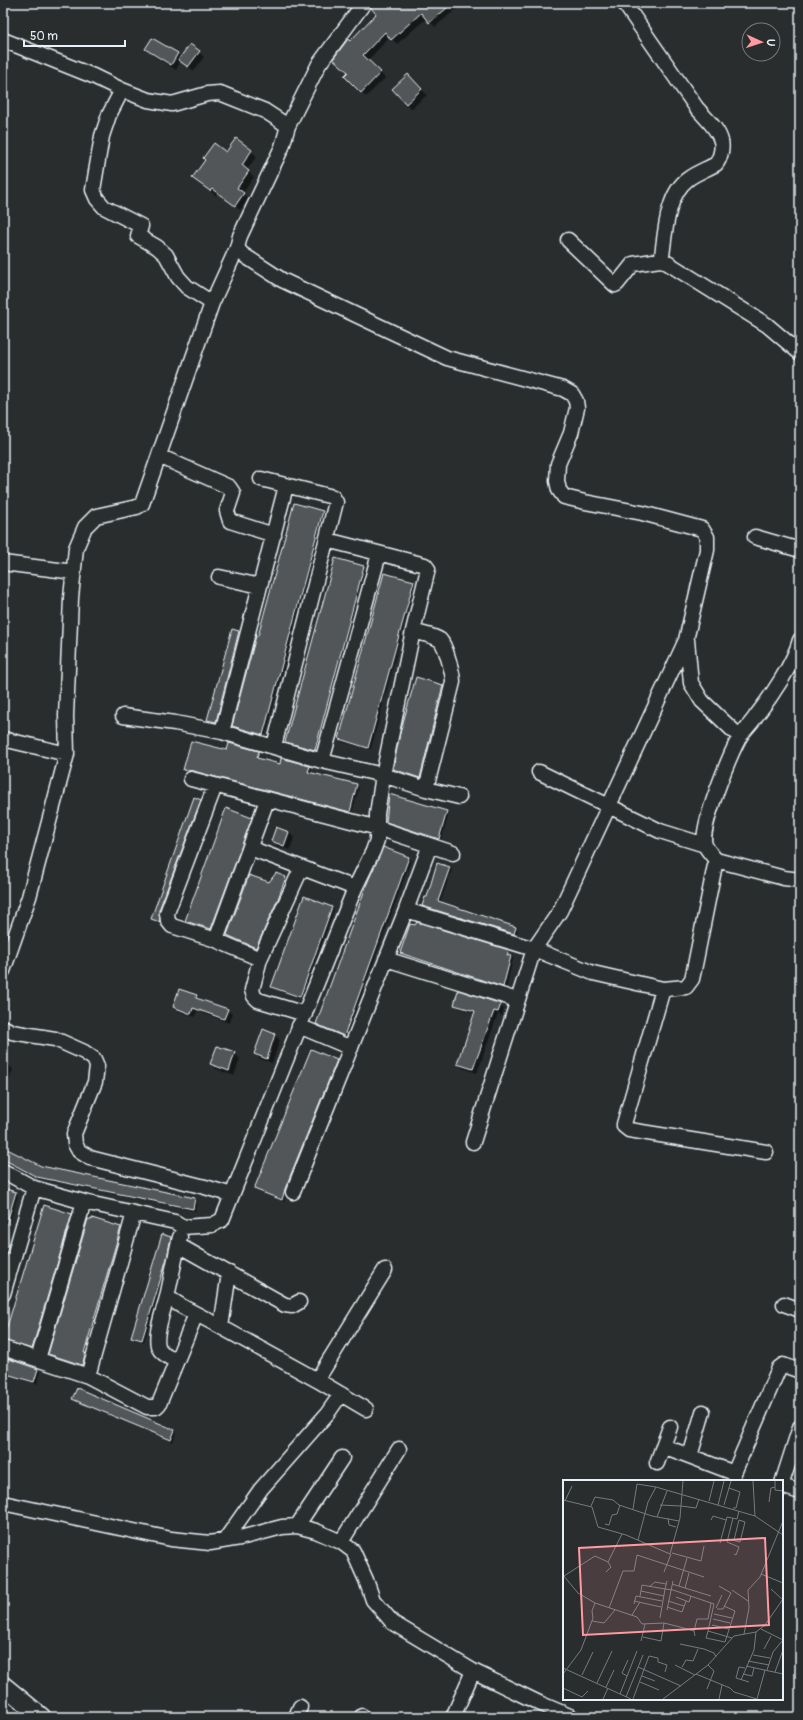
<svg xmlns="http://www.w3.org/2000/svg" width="803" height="1720" viewBox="0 0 803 1720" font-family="Pangolin,sans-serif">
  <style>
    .shadow { fill: #0007 }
    .building { fill: #535759; stroke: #e8f1f8 }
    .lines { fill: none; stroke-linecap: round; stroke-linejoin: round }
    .minor-casing { stroke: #e8f1f8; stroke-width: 17 }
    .tertiary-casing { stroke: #e8f1f8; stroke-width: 20 }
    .minor { stroke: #2a2d2e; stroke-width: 14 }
    .tertiary { stroke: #2a2d2e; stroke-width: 17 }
    .inset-road { fill: none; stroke: #767b7f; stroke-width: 1 }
    .view { fill: #ff9aa2; fill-opacity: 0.15; stroke: #ff9aa2; stroke-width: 2 }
    .inset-edge { fill: none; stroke: #e8f1f8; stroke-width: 2 }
  </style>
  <rect width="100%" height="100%" fill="#2a2d2e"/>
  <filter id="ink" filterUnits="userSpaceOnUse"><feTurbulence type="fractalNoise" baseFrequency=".025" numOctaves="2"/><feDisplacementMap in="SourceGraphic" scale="8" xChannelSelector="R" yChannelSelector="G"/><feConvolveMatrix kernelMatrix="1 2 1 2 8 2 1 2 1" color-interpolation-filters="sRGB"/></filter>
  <g filter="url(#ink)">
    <path class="shadow" d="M376,3h95v1l-7,5 -3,-4 -26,22 -8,-9 -30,26 -7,-7 -22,23 17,18 -19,19 -21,-21 4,-4 1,-29 27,-29z
      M146,49l31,5 4,4 18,-6 5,5 -10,14 -13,-10 -5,9 -25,-16z
      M413,80l14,15 -16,14 -18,-20z
      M236,140l21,16 -10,14 7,7 -11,16 6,6 -9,11 -23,-17 -1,3 -22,-18 32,-25z
      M295,504l28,8 2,2 -60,223 -29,-9 -3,-2z
      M336,559l28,8 2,3 -49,182 -28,-8 -3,-3z
      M413,582l2,2 -44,165 -29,-7 -2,-3z
      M233,630l8,4 -23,90 -8,-2 -2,-2z
      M416,679l27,7 2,2 -23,92 -26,-9 -2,-2z
      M228,751l30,1 2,3 -1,5 21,5 29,2 3,3 -1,3 45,13 -8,27 -152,-40 -9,-1 -3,-2z
      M357,786l2,2 -7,25h-2z
      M200,801l3,2 -42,110 1,11 -10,-5z
      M447,812l2,2 -8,27 -52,-17 -2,-3z
      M251,818l2,3 -40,110 -25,-8 -2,-2z
      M277,828l12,4 5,6 -4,12 -13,-4 -5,-6z
      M408,858l3,2 -65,177 -27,-11 -2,-2z
      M449,868l3,2 -12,33 76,25 2,2 -2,6 -91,-28 -2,-2z
      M285,878l3,2 -30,70 -28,-13 -2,-2 42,-51z
      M304,898l28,10 2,2 -32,89 -27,-10 -3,-2z
      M508,951l5,8 -7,30 -102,-34 -3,-3z
      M180,990l17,6 4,4 26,10 5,4 -3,9 -32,-12 -2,6 -17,-6 -4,-5z
      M455,1004l45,1 4,4 -2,7 -4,-2 -21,59 -15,-5 -4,-4 7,-18 10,-33 -16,-5z
      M263,1030l12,5 5,5 -8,23 -12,-4 -5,-5z
      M217,1047l18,6 5,6 -6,17 -18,-7 -5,-5z
      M3,1061l10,8 -10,29z
      M336,1061l2,2 -51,128 -3,11 -26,-11 -3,-2z
      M3,1148l38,19 154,32 2,2 -2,10 -155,-32 -37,-19z
      M15,1193l3,2 -15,49v-45z
      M71,1215l3,2 -39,134 -28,-9 -2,-3z
      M121,1228l3,3 -39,136 -33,-10 -3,-3z
      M171,1237l2,3 -4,21 -25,81 -9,-3 -3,-3z
      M3,1358l35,11 2,3 -3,12 -34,-10z
      M74,1398l101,32 2,3 -4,9z"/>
    <path class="building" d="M372,3h81l-24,20 -8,-10 -30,27 -6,-8 -22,23 18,17 -20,21 -17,-17 4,-4 -15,-13 15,-20 2,2 26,-27 -5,-6z
      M152,38l26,15 -7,12 -26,-16z
      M190,44l10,7 -12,16 -10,-7z
      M408,74l14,15 -16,15 -14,-15z
      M236,138l16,12 -10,15 7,6 -12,17 7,5 -9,13 -23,-17 -2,2 -18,-13 13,-18 -2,-2 11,-15 12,9z
      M294,503l29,8 -60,224 -31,-9 24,-90h2z
      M335,558l29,8 -49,184 -30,-8z
      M384,573l30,8 -46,167 -29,-9z
      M232,629l7,2 -23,91 -9,-2z
      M416,677l27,8 -23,93 -27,-9 7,-36z
      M191,741l36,9 2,-7 30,8 -2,7 23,6 1,-6 29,8 -2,6 49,12 -7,28 -157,-41 -10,-1z
      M389,794l58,17 -8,28 -53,-17z
      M194,797l7,3 -42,110 1,12 -9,-3z
      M226,808l26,10 -41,111 -26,-8z
      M276,827l13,5 -5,14 -13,-5z
      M383,847l26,10 -65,179 -28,-12 52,-143z
      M437,863l13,4 -12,34 78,26 -2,7 -92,-28 3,-9h2z
      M276,873l10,4 -8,22 -22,49 -29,-13 22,-60 20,7z
      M304,896l28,11 -32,90 -29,-10z
      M417,922l92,28 -2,5 4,1 -8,31 -103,-34 10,-29 5,1z
      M179,989l18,6 -1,3 32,11 -4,10 -31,-11 -2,6 -18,-7z
      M458,990l43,14 -3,8 -4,-1 -21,58 -16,-5 6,-19h1l11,-34 -21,-6z
      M263,1029l12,5 -8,25 -13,-5z
      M217,1046l18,6 -6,19 -19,-7z
      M311,1049l26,11 -52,129 -3,11 -28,-11z
      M3,1147l38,19 154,32 -2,11 -156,-32 -34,-18z
      M3,1188l13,4 -10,34 -3,-1z
      M44,1205l28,9 -40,135 -29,-9z
      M92,1218l29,9 -37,126h2l-4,12 -34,-11 40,-135 4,1z
      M162,1234l9,3 -4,21 -25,82 -11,-3z
      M3,1357l35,12 -4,13 -31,-9z
      M77,1388l98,42 -4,10 -99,-41z"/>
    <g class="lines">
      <defs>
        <path id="minor" d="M3,40l90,36 29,14 26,10 24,4 35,-10 13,-1 45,18 23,15 -6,21 -42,89 -3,12 -25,55 -70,201 -5,3 -41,9 -11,11 -9,21 -5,50 -5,118 1,38 -38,143 -26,74
          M122,90l-13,25 -7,21 -9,54 4,9 7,8 37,19 -3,10 19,11 9,8 12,22 9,10 25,16
          M288,126l31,-62 45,-61
          M568,240l47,45 2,-1 16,-20 27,-4 2,-4c3,-23 5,-62 26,-77 8,-6 19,-10 28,-15 4,-5 7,-16 5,-23 -3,-13 -17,-24 -25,-34 -24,-35 -48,-69 -72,-104
          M237,248l5,6 40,26 165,78 116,31 9,5 4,7 1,7 -6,25 -13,31 -1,17 2,9 5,7 21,5 57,11 60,16 5,8v13l-21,90 -126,271 -26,38 -61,193
          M661,259l106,66 33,28
          M159,456l70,31 4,6 -6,18 3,10 44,14
          M261,479l72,18 3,5 -62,244
          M755,537l45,13
          M327,540l98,25 3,4 -15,62 -30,144 43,14 33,8
          M3,563l71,9
          M219,577l41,9
          M413,631c8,3 20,4 27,9 6,6 13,34 13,42l-27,107
          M687,640l4,43 11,18 38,36
          M800,640c-6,23 -29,57 -44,76 -5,8 -12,14 -17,22 -9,17 -40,91 -34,107 2,5 7,10 11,15l68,18 16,2
          M222,732l64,-246
          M3,739l64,15
          M322,761l57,-207
          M539,772l121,59 45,14
          M191,779l187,49 75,25
          M215,786l-48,127 1,8 4,5 44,14 44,19
          M250,848l105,40
          M301,869l-41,90 -8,31 2,6 4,4 47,14
          M406,910l128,39 59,24 70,16 23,-2 6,-8 2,-9 22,-110
          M216,940l51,-140
          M386,959l131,41
          M663,989l-39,135v2l5,4 137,22
          M299,1026l52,22
          M3,1027l9,5 43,7 29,13 10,7 3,7 -2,16 -21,52 1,10 4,7 11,7 115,29 27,8
          M3,1171l31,17 50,14 91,20 8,5 29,-2 10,-5 133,-332 18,-37 4,-11v-26l6,-39 -61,-14 -100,-29 -47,-9 -52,-7
          M293,1192l113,-282 24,-65
          M180,1237l-2,8 107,60 7,1 7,-4
          M178,1245l-11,52 16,10 38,20 96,53 68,-110
          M3,1294l31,-106
          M167,1297c-3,12 -15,43 -7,53 4,5 11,8 16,12
          M784,1304l16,6
          M221,1327l8,-54
          M3,1348l85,28 59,31h9l3,-3 37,-90
          M38,1359l46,-157
          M88,1376l46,-163
          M317,1380l49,29
          M670,1427l-7,19 71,27 45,-105 4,-3 17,6
          M690,1456l13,-44
          M657,1463l6,-17
          M782,1483l18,-56
          M782,1486l18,6
          M3,1503l168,36 39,4 30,-5 42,-11 15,-1 19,5 25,11 12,9 13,29 7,20 20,23 80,48 66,32 33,14
          M297,1526l45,-68
          M225,1540l36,-51 66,-75 14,-20
          M341,1542l58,-93
          M362,1716v1
          M296,1717l4,-10
          M453,1717l20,-46"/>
        <path id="tertiary" d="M3,1685l39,32"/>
      </defs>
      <use href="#minor" class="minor-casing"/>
      <use href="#tertiary" class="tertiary-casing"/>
      <use href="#minor" class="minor"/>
      <use href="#tertiary" class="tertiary"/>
    </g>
  </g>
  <g transform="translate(563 1480)">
    <rect width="220" height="220" fill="#2a2d2e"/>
    <path class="inset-road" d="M190,1l2,35 28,19M212,1v9l8,1M93,7l99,29M166,8l11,4 -4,16h-3M0,20l29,7 6,20 28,8 44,19 10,-36 3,-37M2,21l7,-15M146,21l5,-20M206,22l2,-14 4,-1M97,25l21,1M155,25l6,-24M161,25l7,-24M28,26l4,-9 18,3 6,5 33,11 27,5M118,26l15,2 3,-9M70,29l4,-25 19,3 -8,15 -10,38M94,37l10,-26M105,38l1,7 7,2M170,38l-6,24 12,5 -3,8 -2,-1M148,40l2,-4 13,4M42,44l4,1 3,-10 5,-1 3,-9M165,59l12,3 5,-20 -6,-2M171,60l5,-20M157,63l7,-26 10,2 2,-8M109,73l29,8 3,-15M45,82l14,-28M101,92l7,-18M198,94l22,9M0,95l15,18 17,10M1,96l31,-20 13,6 3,5 -5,5M109,104l39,12M116,106l8,-28M86,107l6,-5 11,2M122,108l4,-15M208,109l12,11M169,110l16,11M78,111l23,5M77,116l2,-11 23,4 2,-8M113,117l13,5 2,-6M71,121l27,6M105,121l16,5M71,124l2,-8 26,5M104,127l15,5 4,-11M46,128l14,-37h11l3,-16 67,22M153,128l6,-13M154,129h6l8,-16 -12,-7M104,130l6,-29M151,134l18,4M69,135l8,-13M97,138l5,-29 8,1 41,14 -6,27 24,7M150,139l17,4M29,141l12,2 11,-13M149,145l17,4M198,149l22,11M131,151l3,-12h11l3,-16M145,151l-2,7 19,4 10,-31 -11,-5M181,154l5,-26 -1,-18 12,-13 23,-56M80,157l18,4 3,-18M78,161l4,-17M117,164l24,5 10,4 2,4M201,169l7,-13M190,175l17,3M185,181l21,4M112,185l20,10M183,186l37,8M75,187l43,19M119,187l4,-7 7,1 5,-12M0,188l68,31M182,188l-6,-1 -3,11 13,4M204,190l6,-18 10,-12M212,192l8,-22M0,194l18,-24 12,-32 -1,-7 3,-8 42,14 5,7 22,-1 16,4 14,4 1,5M133,194l34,14 4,4 23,7M180,194l9,2 2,-8M19,195l11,-23M64,196l-5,-3 6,-13M79,196l13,5M178,200l13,-30 2,-18M77,202l19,8M34,203l15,-32M43,207l8,-17M0,208l19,9 6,-6M144,209l7,-18 -6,-6M57,214l17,-43M63,217l17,-42M40,219l5,-11M70,219l16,-43 9,2v4l9,3 -2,7M100,219l45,-34 26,-29 22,-4 9,-7 18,-26M156,219l3,-14M194,219l8,-29"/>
    <path class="view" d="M202,58l4,87 -186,10 -4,-87z"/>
    <rect width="220" height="220" class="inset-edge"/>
  </g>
  <rect width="803" height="1720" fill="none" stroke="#2a2d2e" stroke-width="16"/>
  <rect x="8" y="8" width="787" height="1704" fill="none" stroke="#e8f1f8" stroke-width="1.5" filter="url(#ink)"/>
  <g transform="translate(761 42) rotate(93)"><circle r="19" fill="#2a2d2e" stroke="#767b7f"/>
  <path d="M0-3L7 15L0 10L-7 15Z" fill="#ff9aa2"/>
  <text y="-6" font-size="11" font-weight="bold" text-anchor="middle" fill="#e8f1f8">U</text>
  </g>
  <path d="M24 40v6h101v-6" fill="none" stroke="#e8f1f8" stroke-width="2"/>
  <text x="30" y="40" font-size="12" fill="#e8f1f8" stroke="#2a2d2e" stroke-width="3" paint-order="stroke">50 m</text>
</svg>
